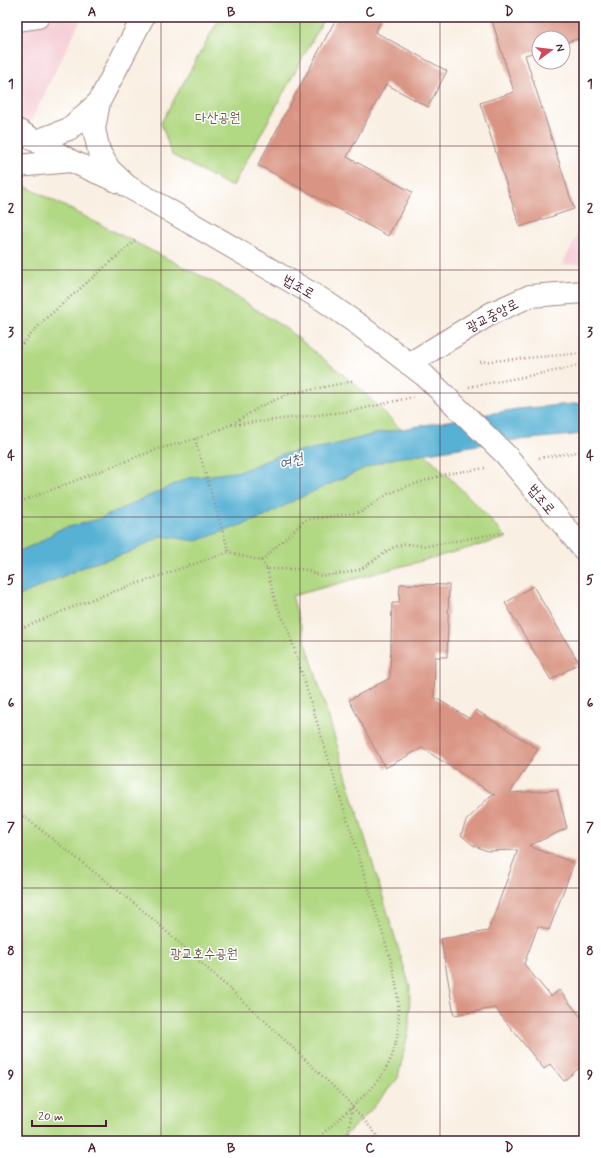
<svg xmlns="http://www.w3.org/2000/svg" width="601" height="1158" viewBox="0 0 601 1158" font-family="Mynerve,'Poor Story',sans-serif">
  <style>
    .built { fill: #f6cfd8 }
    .green { fill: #b1d882; stroke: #7e7c56 }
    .water { fill: #56b1d4; stroke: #506880 }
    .building { fill: #d99483 }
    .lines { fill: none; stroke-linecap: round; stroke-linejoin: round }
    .minor-casing { stroke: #a28786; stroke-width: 24 }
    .path { stroke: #a28786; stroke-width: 2.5; stroke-dasharray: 1 3; stroke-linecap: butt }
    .minor { stroke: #fff; stroke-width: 22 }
    .minor-bridge-casing { stroke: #a28786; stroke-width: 24; stroke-linecap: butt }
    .minor-bridge { stroke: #fff; stroke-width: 22 }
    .grid { fill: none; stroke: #4a1f2b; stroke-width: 1; stroke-opacity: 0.55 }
    .labels { text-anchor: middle; stroke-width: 3; stroke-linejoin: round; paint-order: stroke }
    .park-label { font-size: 14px; fill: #695645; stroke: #fff }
    .street-label { font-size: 14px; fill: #4a1f2b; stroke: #fff }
    .water-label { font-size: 15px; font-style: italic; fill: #4f596f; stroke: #fff }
    .neatline { fill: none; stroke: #4a1f2b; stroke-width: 1.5 }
    .grid-label { font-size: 13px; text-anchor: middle; font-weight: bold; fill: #4a1f2b }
  </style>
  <rect width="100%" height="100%" fill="#fff"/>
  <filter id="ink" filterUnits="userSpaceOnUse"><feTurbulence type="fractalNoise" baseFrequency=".025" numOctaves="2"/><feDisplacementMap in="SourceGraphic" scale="8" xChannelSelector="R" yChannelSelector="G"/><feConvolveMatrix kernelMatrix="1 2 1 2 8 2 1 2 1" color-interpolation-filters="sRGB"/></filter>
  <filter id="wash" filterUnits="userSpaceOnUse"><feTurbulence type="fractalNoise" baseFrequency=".012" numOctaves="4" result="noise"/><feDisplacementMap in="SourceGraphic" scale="16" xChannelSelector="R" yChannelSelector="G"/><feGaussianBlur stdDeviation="0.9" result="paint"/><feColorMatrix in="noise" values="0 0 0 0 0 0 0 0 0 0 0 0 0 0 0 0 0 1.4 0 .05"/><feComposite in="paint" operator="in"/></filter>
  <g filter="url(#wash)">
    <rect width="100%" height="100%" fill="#f9efe2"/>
    <path class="built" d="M17,17h65l-65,133z
      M584,222v42l-22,1z"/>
    <path class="green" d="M220,17h105l-93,170 -60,-32 -11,-32z
      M17,182l198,101 73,47 69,56 125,124 24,28 -214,58 118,391 -1,42 -11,49 -28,33 -31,30h-322z"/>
    <path class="water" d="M584,403v31l-87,8 -101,16 -22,6 -79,36 -31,17 -67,24 -35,-5 -31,16 -43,13 -71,32v-45l23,-10 18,-12 41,-11 89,-41 53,-7 41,-17 47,-8 50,-13 138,-24z"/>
    <g id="blocks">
      <path class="building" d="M337,17h46l-8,15 72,39 -19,36 -42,-23 -39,73 65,35 -24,44 -130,-71z
        M491,17h93v20l-21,6v-5h-24v13l-14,4 49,154 -54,18 -40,-124 34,-11z
        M400,584l49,1 -2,72h-12l-1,40 36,22 6,-9 62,39 -28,44 47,-3 10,38 -38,18 45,17 -25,67 -11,-4 -14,38 27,33 8,-7 25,31v43l-20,17 -14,-17 -6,5 -49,-61 -41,7 -13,-76 47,-8 30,-81 -31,1 -14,-6 -12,-10 5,-14 25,-26h4l-73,-47 -37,20 -36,-68 41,-22 2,-75h7z
        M533,586l46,77 -28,17 -46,-77z"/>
    </g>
  </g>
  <g filter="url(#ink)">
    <use href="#blocks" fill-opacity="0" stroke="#a28786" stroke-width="1"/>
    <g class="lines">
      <defs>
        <path id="minor" d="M143,17l-44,85 -5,27 5,22 10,18 18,17 196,114 36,25 66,51
          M17,20l21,-3
          M17,130l54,31 48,21
          M36,141l33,-12 30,-27
          M17,166l54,-5
          M409,364l83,-51 38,-17 54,-4
          M553,512l31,38"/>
      </defs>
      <use href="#minor" class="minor-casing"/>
      <path class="path" d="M17,350l27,-30 93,-81
        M480,362l104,-9
        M469,387l91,-17 24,-6
        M232,424l29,-18 28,-12 60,-12 5,-2
        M195,439l34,113
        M539,458l45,-7
        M17,503l138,-53 40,-11 35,-14 122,-14 61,-14
        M261,561l6,8h37l17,7 24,-3 16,-4 31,-21 12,-4 23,2 79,-14
        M267,569l8,32 14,31 101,325c10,38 16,85 -9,119 -18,24 -44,43 -65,65
        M17,630l78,-32 134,-46 32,9 44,-41 56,-8 27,-18 17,-7 41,-13 39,-6
        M17,811l128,101 121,110 79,76 37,43
        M348,1141l4,-34
        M576,1141l8,-1"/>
      <use href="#minor" class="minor"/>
      <defs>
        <path id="minor-bridge" d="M425,376l81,79 47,57"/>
      </defs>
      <use href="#minor-bridge" class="minor-bridge-casing"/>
      <use href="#minor-bridge" class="minor-bridge"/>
    </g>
  </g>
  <path class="grid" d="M161,17v1124M300,17v1124M440,17v1124M17,146h567M17,270h567M17,393h567M17,517h567M17,641h567M17,765h567M17,888h567M17,1012h567"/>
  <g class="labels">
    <g class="park-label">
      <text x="218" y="122">다산공원</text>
      <text x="204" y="958">광교호수공원</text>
    </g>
    <g class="street-label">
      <text transform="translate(299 286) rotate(30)" y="5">법조로</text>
      <text transform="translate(492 315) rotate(-27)" y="5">광교중앙로</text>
      <text transform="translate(542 499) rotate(51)" y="5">법조로</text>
    </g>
    <g class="water-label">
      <text transform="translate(291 461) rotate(-17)" y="5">여천</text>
    </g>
  </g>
  <rect width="601" height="1158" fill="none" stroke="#fff" stroke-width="44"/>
  <g transform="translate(551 50) rotate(75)"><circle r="19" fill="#ffffff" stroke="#b7a5aa"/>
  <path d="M0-3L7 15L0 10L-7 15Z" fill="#d1495b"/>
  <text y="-6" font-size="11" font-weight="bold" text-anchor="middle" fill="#4a1f2b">N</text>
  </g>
  <path d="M32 1120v6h74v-6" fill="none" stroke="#4a1f2b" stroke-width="2"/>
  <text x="38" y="1120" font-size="12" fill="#4a1f2b" stroke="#ffffff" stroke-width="3" paint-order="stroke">20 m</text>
  <rect x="22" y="22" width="557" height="1114" class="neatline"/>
  <g class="grid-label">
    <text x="92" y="16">A</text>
    <text x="231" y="16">B</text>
    <text x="370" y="16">C</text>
    <text x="509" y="16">D</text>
    <text x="11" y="88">1</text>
    <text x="590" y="88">1</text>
    <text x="11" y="212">2</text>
    <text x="590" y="212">2</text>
    <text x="11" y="336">3</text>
    <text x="590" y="336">3</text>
    <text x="11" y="460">4</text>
    <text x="590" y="460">4</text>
    <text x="11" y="584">5</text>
    <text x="590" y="584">5</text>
    <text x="11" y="707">6</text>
    <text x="590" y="707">6</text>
    <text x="11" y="831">7</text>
    <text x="590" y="831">7</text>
    <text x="11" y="955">8</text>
    <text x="590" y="955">8</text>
    <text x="11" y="1079">9</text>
    <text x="590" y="1079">9</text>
    <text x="92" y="1152">A</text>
    <text x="231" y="1152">B</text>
    <text x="370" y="1152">C</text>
    <text x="509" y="1152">D</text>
  </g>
</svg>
